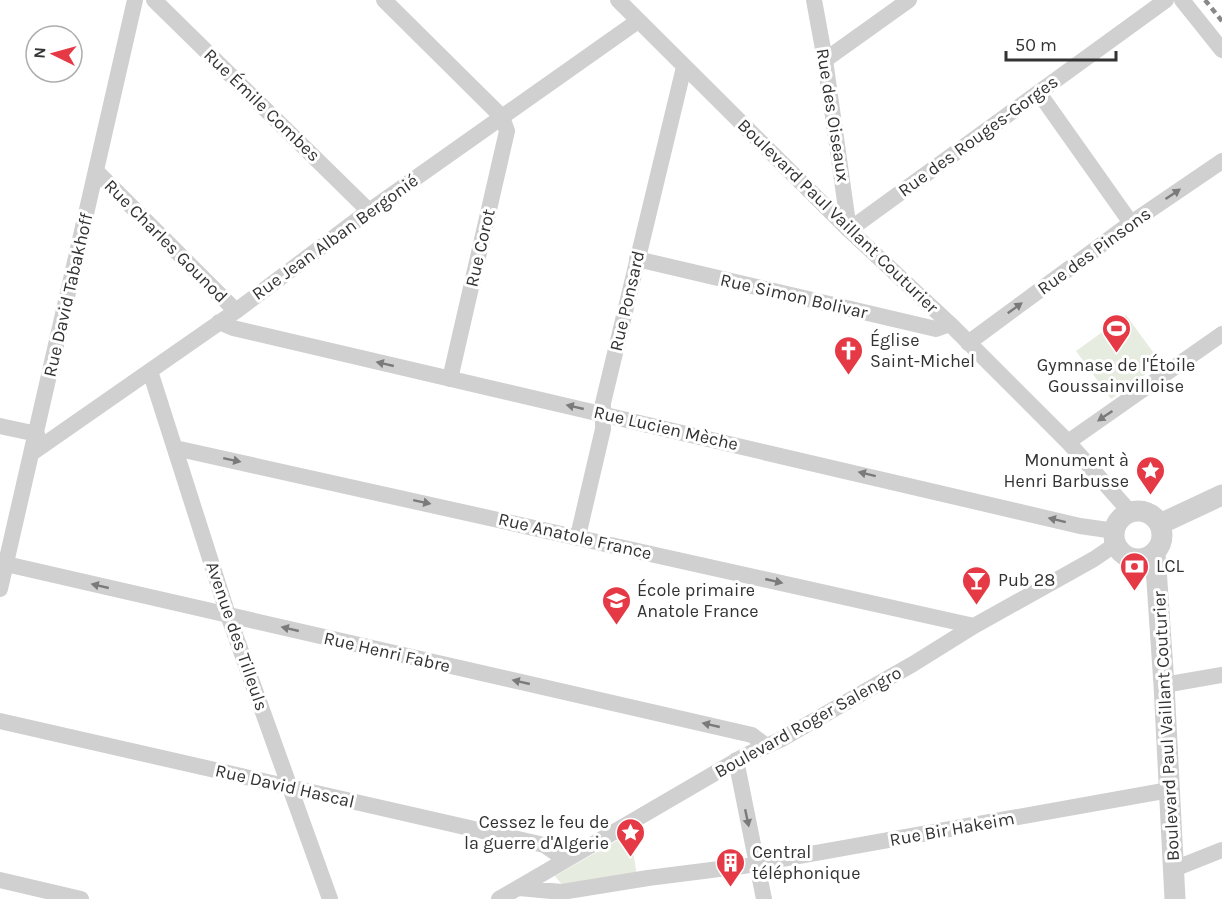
<svg xmlns="http://www.w3.org/2000/svg" width="1222" height="899" viewBox="0 0 1222 899" font-family="Karla,sans-serif">
  <style>
    .green { fill: #e6ecdf }
    .lines { fill: none; stroke-linecap: round; stroke-linejoin: round }
    .minor { stroke: #d0d0d0; stroke-width: 16 }
    .tertiary { stroke: #d0d0d0; stroke-width: 21 }
    .rail { stroke: #888; stroke-width: 4.5; stroke-dasharray: 6 4.5; stroke-linecap: butt }
    .oneway { fill: #7a7a7a }
    .labels { text-anchor: middle; stroke-width: 6; stroke-linejoin: round; paint-order: stroke }
    .street-label { font-size: 18px; fill: #333; stroke: #fff }
    .poi-label { font-size: 18px; fill: #333; stroke: #fff; text-anchor: start }
  </style>
  <rect width="100%" height="100%" fill="#fff"/>
  <path class="green" d="M1126,315l35,48 -50,36 -35,-48z
    M630,833l7,43 -74,10 -8,-10z"/>
  <g class="lines">
    <path class="minor" d="M154,0l215,211
      M384,0l118,117 5,14 -57,248
      M618,0l231,230 101,94 118,118 62,70
      M814,0l11,60 24,170
      M1182,0l40,50
      M825,60l84,-60
      M1039,93l92,130
      M96,171l140,140
      M849,230l317,-230
      M637,259l299,70 14,-5
      M219,322l14,6c283,67 566,130 847,198l35,5
      M968,343l163,-120 91,-62
      M150,371l78,244 102,284
      M0,426l37,8
      M1068,442l154,-108
      M175,448l799,178
      M32,453l204,-142 133,-100 269,-190
      M578,536l25,-107v-26l81,-336
      M6,564l746,171 13,10
      M0,589l135,-589
      M1164,685l58,-10
      M0,721l544,124 22,15
      M736,760l28,139
      M1174,869l48,-19
      M0,880l81,19
      M519,888l43,4 86,-14 95,-12 426,-76
      M499,899l247,-144 34,-15 133,-76 61,-38 120,-67 22,-15"/>
    <path class="tertiary" d="M1114 535a24 24 0 1 1 48 0a24 24 0 1 1-48 0Z
      M1160,524l62,-29
      M1155,553l9,132 11,214"/>
    <path class="rail" d="M1205,0l17,21"/>
  </g>
  <defs><path id="oneway-solid" d="M-6-.8H1V-3.2L6.5 0L1 3.2V.8H-6Z" transform="scale(1.5)"/></defs>
  <g class="oneway">
    <use href="#oneway-solid" transform="translate(1173 194) rotate(-34)"/>
    <use href="#oneway-solid" transform="translate(1015 308) rotate(-36)"/>
    <use href="#oneway-solid" transform="translate(385 364) rotate(-167)"/>
    <use href="#oneway-solid" transform="translate(575 407) rotate(-167)"/>
    <use href="#oneway-solid" transform="translate(1105 416) rotate(146)"/>
    <use href="#oneway-solid" transform="translate(232 460) rotate(12)"/>
    <use href="#oneway-solid" transform="translate(867 474) rotate(-166)"/>
    <use href="#oneway-solid" transform="translate(422 502) rotate(12)"/>
    <use href="#oneway-solid" transform="translate(1057 520) rotate(-166)"/>
    <use href="#oneway-solid" transform="translate(774 581) rotate(13)"/>
    <use href="#oneway-solid" transform="translate(100 586) rotate(-167)"/>
    <use href="#oneway-solid" transform="translate(290 629) rotate(-167)"/>
    <use href="#oneway-solid" transform="translate(521 682) rotate(-167)"/>
    <use href="#oneway-solid" transform="translate(711 725) rotate(-167)"/>
    <use href="#oneway-solid" transform="translate(747 818) rotate(78)"/>
  </g>
  <defs>
    <symbol id="stadium-pin" viewBox="-11 -11 22 30"><path d="M0 17L-7.5 6A9.5 9.5 0 1 1 7.5 6Z" fill="#e63946" stroke="#fff"/><path d="M0-5a6.5 5 0 1 0 0 10a6.5 5 0 1 0 0-10ZM-3.5-1.8h7v3.6h-7Z" fill="#fff"/></symbol>
    <symbol id="church-pin" viewBox="-11 -11 22 30"><path d="M0 17L-7.5 6A9.5 9.5 0 1 1 7.5 6Z" fill="#e63946" stroke="#fff"/><path d="M-1.2-6h2.4v3.5h3.3v2.4h-3.3V6h-2.4V-.1h-3.3v-2.4h3.3Z" fill="#fff"/></symbol>
    <symbol id="sight-pin" viewBox="-11 -11 22 30"><path d="M0 17L-7.5 6A9.5 9.5 0 1 1 7.5 6Z" fill="#e63946" stroke="#fff"/><path d="M0-6L1.8-2.2L6-1.7L2.9 1.2L3.7 5.4L0 3.3L-3.7 5.4L-2.9 1.2L-6-1.7L-1.8-2.2Z" fill="#fff"/></symbol>
    <symbol id="bank-pin" viewBox="-11 -11 22 30"><path d="M0 17L-7.5 6A9.5 9.5 0 1 1 7.5 6Z" fill="#e63946" stroke="#fff"/><path d="M-6-4H6V4H-6ZM0-2.3a2.3 2.3 0 1 0 0 4.6a2.3 2.3 0 1 0 0-4.6Z" fill="#fff"/></symbol>
    <symbol id="bar-pin" viewBox="-11 -11 22 30"><path d="M0 17L-7.5 6A9.5 9.5 0 1 1 7.5 6Z" fill="#e63946" stroke="#fff"/><path d="M-6-5H6L.8 .8V4.5H3.5V6h-7V4.5H-.8V.8Z" fill="#fff"/></symbol>
    <symbol id="school-pin" viewBox="-11 -11 22 30"><path d="M0 17L-7.5 6A9.5 9.5 0 1 1 7.5 6Z" fill="#e63946" stroke="#fff"/><path d="M0-5L7-2L0 1L-7-2ZM-4 1L0 2.5L4 1V4Q0 6-4 4Z" fill="#fff"/></symbol>
    <symbol id="building-pin" viewBox="-11 -11 22 30"><path d="M0 17L-7.5 6A9.5 9.5 0 1 1 7.5 6Z" fill="#e63946" stroke="#fff"/><path d="M-4-6H4V6H1V3H-1V6H-4ZM-2.5-4.3h1.7v1.8h-1.7ZM.8-4.3h1.7v1.8H.8ZM-2.5-1h1.7V.8h-1.7ZM.8-1h1.7V.8H.8Z" fill="#fff"/></symbol>
  </defs>
  <g fill-rule="evenodd">
    <use href="#stadium-pin" x="1100" y="312" width="33" height="45"/>
    <use href="#church-pin" x="832" y="334" width="33" height="45"/>
    <use href="#sight-pin" x="1134" y="454" width="33" height="45"/>
    <use href="#bank-pin" x="1118" y="550" width="33" height="45"/>
    <use href="#bar-pin" x="960" y="564" width="33" height="45"/>
    <use href="#school-pin" x="600" y="584" width="33" height="45"/>
    <use href="#sight-pin" x="614" y="816" width="33" height="45"/>
    <use href="#building-pin" x="714" y="846" width="33" height="45"/>
  </g>
  <g class="labels">
    <g class="street-label">
      <text transform="translate(262 105) rotate(44)" y="6">Rue Émile Combes</text>
      <text transform="translate(833 115) rotate(81)" y="6">Rue des Oiseaux</text>
      <text transform="translate(978 136) rotate(-36)" y="6">Rue des Rouges-Gorges</text>
      <text transform="translate(838 216) rotate(44)" y="6">Boulevard Paul Vaillant Couturier</text>
      <text transform="translate(335 237) rotate(-36)" y="6">Rue Jean Alban Bergonié</text>
      <text transform="translate(166 241) rotate(45)" y="6">Rue Charles Gounod</text>
      <text transform="translate(480 248) rotate(-77)" y="6">Rue Corot</text>
      <text transform="translate(1094 251) rotate(-36)" y="6">Rue des Pinsons</text>
      <text transform="translate(68 295) rotate(-77)" y="6">Rue David Tabakhoff</text>
      <text transform="translate(794 296) rotate(13)" y="6">Rue Simon Bolivar</text>
      <text transform="translate(627 301) rotate(-77)" y="6">Rue Ponsard</text>
      <text transform="translate(666 428) rotate(13)" y="6">Rue Lucien Mèche</text>
      <text transform="translate(575 536) rotate(13)" y="6">Rue Anatole France</text>
      <text transform="translate(237 636) rotate(71)" y="6">Avenue des Tilleuls</text>
      <text transform="translate(387 652) rotate(13)" y="6">Rue Henri Fabre</text>
      <text transform="translate(808 722) rotate(-29)" y="6">Boulevard Roger Salengro</text>
      <text transform="translate(1166 726) rotate(-93)" y="6">Boulevard Paul Vaillant Couturier</text>
      <text transform="translate(285 786) rotate(13)" y="6">Rue David Hascal</text>
      <text transform="translate(952 829) rotate(-10)" y="6">Rue Bir Hakeim</text>
    </g>
    <g class="poi-label">
      <text x="870" y="346">Église<tspan x="870" dy="21">Saint-Michel</tspan></text>
      <text x="1116" y="371" text-anchor="middle">Gymnase de l'Étoile<tspan x="1116" dy="21">Goussainvilloise</tspan></text>
      <text x="1129" y="466" text-anchor="end">Monument à<tspan x="1129" dy="21">Henri Barbusse</tspan></text>
      <text x="1156" y="572">LCL</text>
      <text x="998" y="586">Pub 28</text>
      <text x="637" y="596">École primaire<tspan x="637" dy="21">Anatole France</tspan></text>
      <text x="609" y="828" text-anchor="end">Cessez le feu de<tspan x="609" dy="21">la guerre d'Algerie</tspan></text>
      <text x="752" y="858">Central<tspan x="752" dy="21">téléphonique</tspan></text>
    </g>
  </g>
  <g transform="translate(54 54) rotate(275)"><circle r="28" fill="#ffffff" stroke="#adadad" stroke-width="1.5"/>
  <path d="M0-4.5L10 22L0 15L-10 22Z" fill="#e63946"/>
  <text y="-9" font-size="16" font-weight="bold" text-anchor="middle" fill="#333333">N</text>
  </g>
  <path d="M1006 51v9h110v-9" fill="none" stroke="#333333" stroke-width="3"/>
  <text x="1015" y="51" font-size="18" fill="#333333" stroke="#ffffff" stroke-width="4.5" paint-order="stroke">50 m</text>
</svg>
